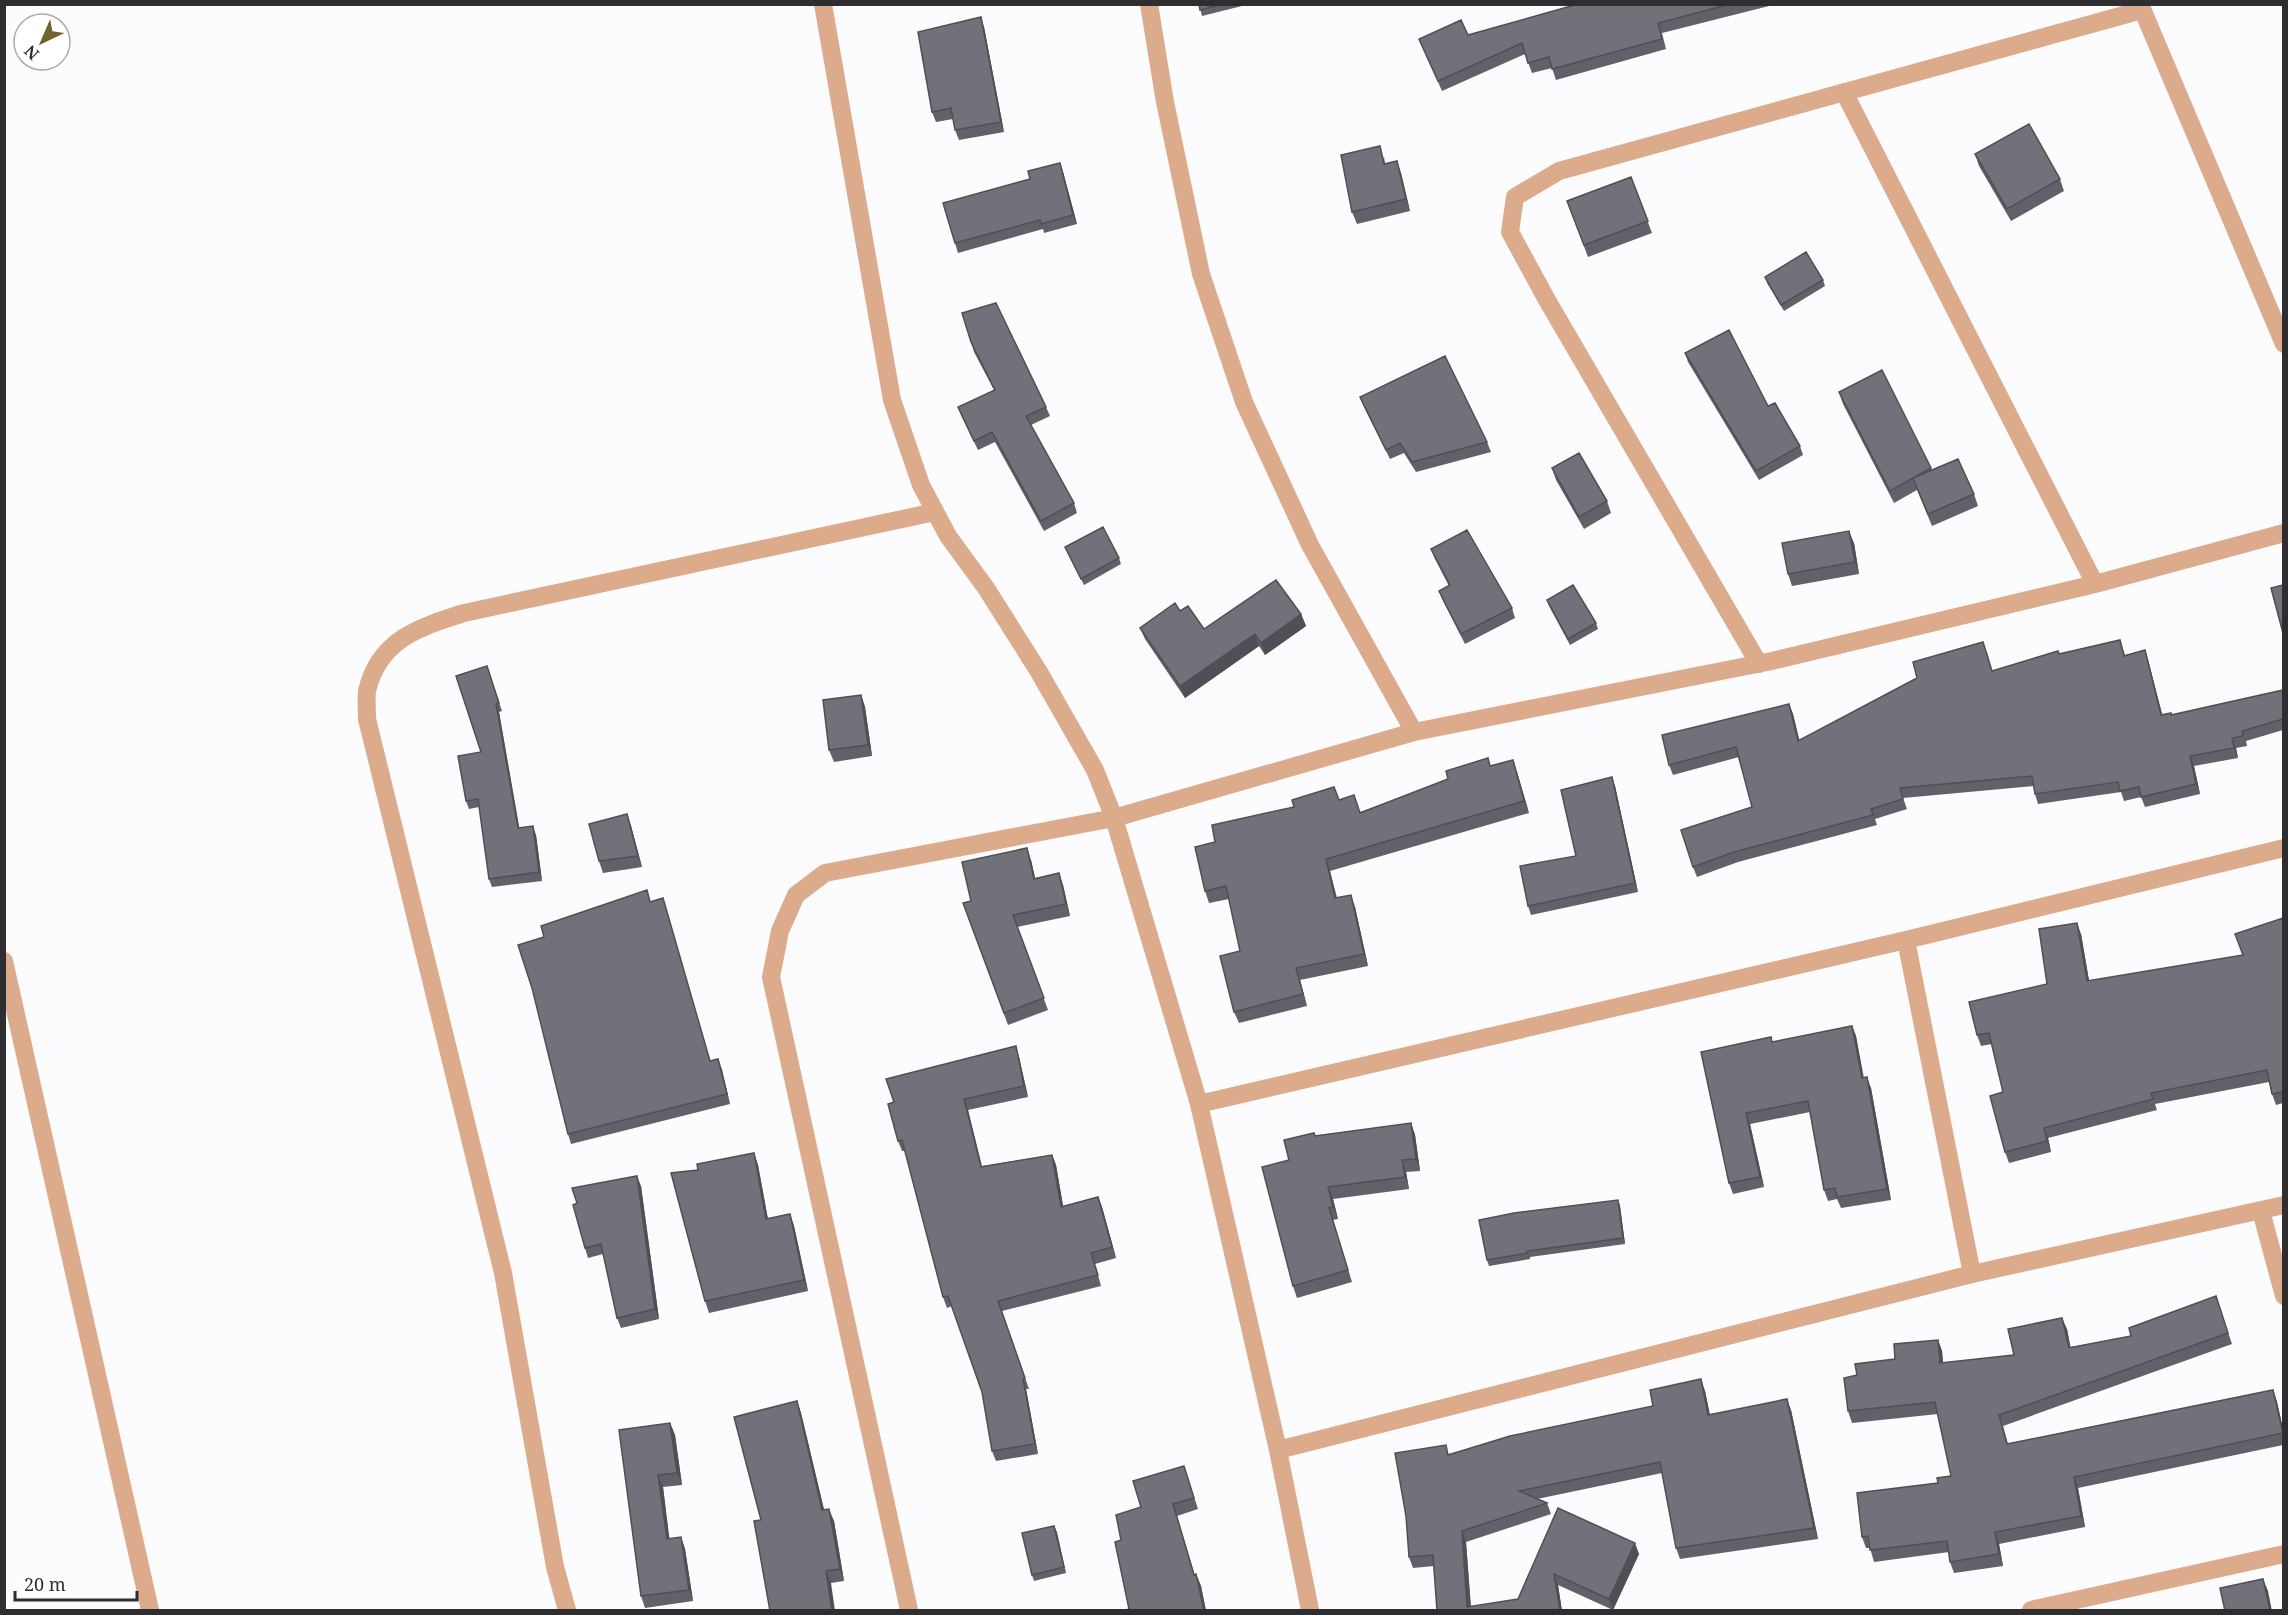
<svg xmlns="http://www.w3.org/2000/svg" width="2288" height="1615" viewBox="0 0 2288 1615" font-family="'Noto Serif',serif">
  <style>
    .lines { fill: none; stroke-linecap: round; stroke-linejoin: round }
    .minor { stroke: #dbab8b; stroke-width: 18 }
    .wall { fill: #616169 }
    .shaded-wall { fill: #4f4f55 }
    .building { fill: #71717a; stroke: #4f4f55; stroke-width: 1.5 }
  </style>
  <rect width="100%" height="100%" fill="#fcfbfe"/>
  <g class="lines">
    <path class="minor" d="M823,4l69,396 29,85 27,51 38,52 53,84 56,98 19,48 85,286 79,346 32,160
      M1149,4l16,98 36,172 43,128 66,143 104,187
      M2140,4l144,340
      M1844,92l251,492
      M1759,664l-212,-364 -37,-68 5,-35 44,-26 583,-161
      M1906,940l66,334
      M4,961l146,649
      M1199,1104l707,-164 378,-92
      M2261,1211l23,85
      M1278,1450l694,-176 312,-69
      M567,1610l-12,-43 -52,-294 -136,-554c0,-9 -1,-20 0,-28 12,-52 53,-64 97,-78l471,-101
      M909,1610l-138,-633 9,-46 16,-36 29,-22 289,-55 300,-86 358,-71 323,-77 189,-51
      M2031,1610l253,-56"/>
  </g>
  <path class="wall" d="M1199,4h51l-48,12z
    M1578,4h199l-115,29 4,16 -110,31 -4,-12 -20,5 -7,-19 -83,37 -23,-52 49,-4z
    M984,27l20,105 -45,8 -4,-10 -2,-11 -17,3 -4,-10z
    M1975,154l85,25 4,12 -53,30 -32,-55z
    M1384,157l1,6 16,10 9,38 -53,13 -5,-12z
    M1063,172l14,52 -33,9 -1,-4 -85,24 -3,-10z
    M1631,177l21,56 -64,24 -21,-56z
    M1765,277l58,3 2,6 -41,25 -17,-28z
    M971,342l75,65 4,9 -19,9 43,78 3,10 -33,18 -49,-89 -17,8 -16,-33 -4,-10 36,-17 -20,-38z
    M1685,353l83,53 32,40 3,9 -44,25 -71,-118z
    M1882,370l50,100 42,24 4,12 -46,20 -15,-36 -23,13 -51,-99 -4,-12z
    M1360,397l127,45 4,10 -75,20 -12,-19 -14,6 -26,-52z
    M1552,468l55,33 4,12 -27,16 -28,-49z
    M1854,543l5,31 -67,12 -4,-12z
    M1065,547l54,11 2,6 -37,21z
    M1431,549l81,59 3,10 -50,26 -22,-43 -4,-10 10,-5 -14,-27z
    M1547,600l49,23 2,6 -28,16 -21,-39z
    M1180,611l24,18 97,-15 5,12 -41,29 -6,-9 -74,52 -40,-59 -5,-11z
    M2120,640l5,15 20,-5 3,10 14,55h9l112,-25v40l-37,11 1,5 -11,2 2,10 -44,8 6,28 -55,13 -4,-10 -17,4 -3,-9 -83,12 -3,-10 -1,-8 -131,12 4,11 -32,10 2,6 -139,37 -41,15 -4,-10 59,-60 -13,-50 -66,18 -4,-10 120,-61 4,10 6,26 188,-88 5,19z
    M487,666l15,45 -3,1 20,116 17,7 6,46 -50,6 -3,-8 -10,-72 -10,2 -3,-8 15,-49z
    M861,695l4,12 7,49 -38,6 -5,-12z
    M1491,766l26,6 12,41 -199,58 7,27 18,9 13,59 -68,14 7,26 -68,17 -5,-11 6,-61 -11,-52 -20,4 -4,-12 10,-49 124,-42 21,12z
    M1615,786l23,106 -107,23 -3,-9 48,-50z
    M627,814l4,12 11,41 -39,6 -4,-12z
    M1031,860l4,18 24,-5 4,12 7,31 -53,11 31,83 -40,15 -45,-122 8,-2z
    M651,902l15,7 44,152 8,-2 4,11 8,34 -159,40 -3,-10z
    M2283,918v185l-7,2 -4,-11 -3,-12 -114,22 2,6 -109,28 3,14 -42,11 -4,-11 -2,-60 -11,-48 -11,2 -4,-11 70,-51 34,-50 8,47 154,-26z
    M1852,1026l4,10 7,42 8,10 20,112 -50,8 -4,-9 -9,2 -4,-11 -14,-78 -60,12 14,63 -31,7 -4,-11 -28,-131 70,-15 1,5z
    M1019,1057l9,40 -60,13 14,56 70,-11 4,10 7,41 35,-9 4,10 14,51 -21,6 6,22 -99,25 27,78h-3l12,65 -42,7 -4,-10 -10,-59 -30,-86 -5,2 -4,-11 -38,-146h-3l-4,-10 -4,-39z
    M1411,1123l4,12 5,36 -14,1 3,17 -76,10 5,20 -5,1 19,62 -55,16 -4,-12 -4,-126 26,-24z
    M754,1153l4,12 10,54 22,-5 4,12 14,65 -99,22 -4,-12 -7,-131z
    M641,1186l18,133 -38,9 -4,-10 -14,-64 -15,4 -3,-10z
    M1618,1200l2,6 5,38 -95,13v2l-41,7 -2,-6z
    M2216,1296l16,48 -229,82 5,18 265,-54 4,12 6,27v16l-205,43 7,39 -86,17 4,22 -49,7 -4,-11 -1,-10 -75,10 -4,-14h-4l-4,-11 76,-54 13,-7 -13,-62 -86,9 -4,-12 9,-36 38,-16 43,-19 4,11 1,12 71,-8 53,-26 3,18 61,-11z
    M1705,1391l5,24 81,-5 27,129 -138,20 -4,-11 -14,-75 -125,26 10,4 4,11 -85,28 5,65 47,-8 40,-91 81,46 -26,56 -55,-25 4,26h-125l-3,-45 -21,2 -4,-11 40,-103 204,-48z
    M797,1401l4,12 23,97 10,11 10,60 -13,2 -70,-63z
    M670,1423l5,12 7,50 -19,2 6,52 12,-2 4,12 8,52 -48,7 -4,-12 -22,-166z
    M1184,1466l14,43 -21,7 17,58h2l5,12 5,25h-83l6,-2 12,-102z
    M1054,1526l12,47 -32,8 -2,-6z"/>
  <path class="shaded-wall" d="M981,17l3,10 20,105 -3,-10z
    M1397,161l4,12 9,38 -4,-12z
    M1060,163l3,9 14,52 -4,-9z
    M1849,531l5,12 5,31 -4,-12z
    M1301,614l5,12 -41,29 -4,-12z
    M1255,634l4,12 -74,52 -5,-12z
    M2145,650l3,10 17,65 -4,-10z
    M861,695l4,12 7,49 -4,-11z
    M496,704l3,8 22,125 -3,-9z
    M1789,704l4,10 9,37 -4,-10z
    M2232,738l4,10 2,10 -4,-10z
    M2190,756l4,10 6,28 -4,-10z
    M1513,760l4,12 12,41 -5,-12z
    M1612,777l3,9 23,106 -3,-9z
    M627,814l4,12 11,41 -4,-11z
    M533,826l3,9 6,46 -3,-9z
    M1027,848l4,12 7,31 -4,-12z
    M1326,859l4,12 9,39 -4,-12z
    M1059,873l4,12 7,31 -4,-12z
    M1351,895l4,12 13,59 -4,-12z
    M663,898l3,11 47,163 -3,-11z
    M2077,923l4,11 10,58 -4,-11z
    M1296,968l4,12 7,26 -4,-12z
    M1852,1026l4,10 10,53 -4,-11z
    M1016,1046l3,11 9,40 -4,-11z
    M718,1059l4,11 8,34 -3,-10z
    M1867,1077l4,11 20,112 -4,-11z
    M964,1099l4,11 16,67 -3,-10z
    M1746,1113l4,11 14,63 -4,-10z
    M1411,1123l4,12 5,36 -4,-12z
    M2044,1128l4,10 3,14 -4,-11z
    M754,1153l4,12 12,66 -4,-12z
    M1052,1155l4,10 9,52 -4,-10z
    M1402,1160l4,12 3,17 -4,-12z
    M637,1176l4,10 18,133 -4,-10z
    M1328,1187l5,12 5,20 -5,-12z
    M1098,1197l4,10 14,51 -4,-11z
    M1618,1200l2,6 5,38 -2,-6z
    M790,1214l4,12 14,65 -4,-11z
    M2062,1318l5,11 6,30 -4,-11z
    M1938,1340l4,11 2,23 -4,-11z
    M1023,1379l3,10 12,65 -3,-10z
    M1701,1379l4,12 7,35 -4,-11z
    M2273,1390l4,12 6,27v6z
    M1787,1399l4,11 27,129 -4,-11z
    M797,1401l4,12 26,109 -5,-12z
    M670,1423l5,12 7,50 -5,-12z
    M658,1475l5,12 8,64 -4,-12z
    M2074,1477l4,11 7,39 -4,-11z
    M1173,1504l4,12 21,70 -4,-11z
    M829,1509l5,12 10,60 -4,-12z
    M1054,1526l3,6 9,41 -2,-6z
    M1462,1531l4,11 5,69 -4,-4z
    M1995,1532l4,12 4,22 -4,-12z
    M681,1537l4,12 8,52 -4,-11z
    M1635,1543l4,11 -26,56 -4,-11z
    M826,1571l5,12 4,28h-3z
    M1196,1574l5,12 5,25h-2z
    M1554,1574l4,11 4,26h-2z
    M2263,1579l5,12 4,20h-2z"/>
  <path class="building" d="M1199,4h23l-22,6z
    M1578,4h153l-73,19 4,16 -110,30 -3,-12 -21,6 -6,-20 -84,38 -19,-42 42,-19 7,15z
    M981,17l20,105 -46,8 -4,-22 -19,4 -14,-80z
    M2029,124l31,55 -53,30 -32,-55z
    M1380,146l4,18 13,-3 9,38 -54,13 -11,-57z
    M1060,163l13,52 -32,9 -1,-4 -85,23 -12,-40 87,-24 -2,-8z
    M1631,177l17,44 -64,24 -17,-44z
    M1806,252l17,28 -42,25 -16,-28z
    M996,303l50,104 -20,9 48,87 -33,18 -49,-89 -18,9 -16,-34 37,-17 -24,-48 -9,-29z
    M1729,330l39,76 7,-3 25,43 -44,25 -71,-118z
    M1445,356l42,86 -75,20 -12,-19 -14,7 -26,-53z
    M1882,370l49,98 -41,23 -51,-99z
    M1579,453l28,48 -28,16 -27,-49z
    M1958,459l16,35 -46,20 -15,-36z
    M1103,527l16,31 -38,21 -16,-32z
    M1467,530l45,78 -51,26 -22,-43 11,-6 -19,-36z
    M1849,531l6,31 -67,12 -6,-31z
    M1276,580l25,34 -40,29 -6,-9 -75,52 -40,-58 35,-25 5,8 8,-5 16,23z
    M1573,585l23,38 -28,16 -21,-39z
    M2283,585v48l-12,-45z
    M2120,640l4,16 21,-6 16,65 10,-2v2l112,-25v29l-41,12 1,5 -11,2 2,10 -44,8 6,28 -55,13 -2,-10 -19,4 -2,-9 -83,12 -3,-18 -132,12 3,11 -32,10 2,6 -139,37 -41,15 -12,-37 71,-23 -16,-60 -67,18 -7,-30 127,-31 9,37 119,-63 -4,-16 70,-20 9,29 66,-20 1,3z
    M487,666l12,37 -3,1 22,124 15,-2 6,46 -50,7 -11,-80 -12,2 -8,-45 23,-4 -25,-76z
    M861,695l7,50 -39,5 -6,-50z
    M1488,758l2,8 23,-6 11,41 -198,58 9,39 16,-3 13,59 -68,14 7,26 -69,18 -14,-56 20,-5 -14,-65 -21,5 -10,-44 20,-5 -3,-17 82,-18 -2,-7 42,-13 5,13 15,-5 6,18 88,-34 -2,-8z
    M1612,777l23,106 -107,23 -8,-40 56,-10 -15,-66z
    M627,814l11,42 -39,5 -10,-37z
    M1027,848l7,31 25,-6 7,31 -53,11 31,83 -40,15 -41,-110 8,-2 -9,-39z
    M647,890l3,12 13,-4 47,163 8,-2 9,35 -159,40 -36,-146 -14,-43 26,-8 -3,-11z
    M2283,918v174l-11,2 -5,-24 -116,23 2,6 -109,29 3,13 -42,11 -15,-56 13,-4 -14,-59 -12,2 -8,-33 78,-18 -8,-55 38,-6 10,58 156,-26 -8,-21z
    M1852,1026l10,52 5,-1 20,112 -50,8 -2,-9 -11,2 -16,-89 -62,12 14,64 -31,6 -28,-131 70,-15 1,5z
    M1016,1046l8,40 -60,13 17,68 71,-12 9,52 37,-10 14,50 -21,6 7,22 -100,26 27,77 -2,1 12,65 -43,7 -10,-59 -34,-96 -5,1 -41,-157 -4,1 -10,-37 6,-2 -8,-23z
    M1411,1123l5,36 -14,1 3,17 -77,10 5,20 -4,1 19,62 -55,16 -31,-119 27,-7 -5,-20 30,-7 1,3z
    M754,1153l12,66 24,-5 14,66 -99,21 -34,-128 27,-3 -1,-6z
    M637,1176l18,133 -38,9 -16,-74 -16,4 -12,-43 4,-2 -5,-15z
    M1618,1200l5,38 -96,13 1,2 -41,7 -8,-40 35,-7z
    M2216,1296l12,37 -229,82 8,29 266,-54 10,43 -209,44 7,39 -86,16 4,22 -49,8 -3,-21 -77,9 -2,-14 -6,1 -5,-44 81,-10 -1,-5 14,-2 -16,-74 -87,9 -4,-33 13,-3 -2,-11 40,-5 -1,-15 44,-4 2,23 74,-8 -6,-26 54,-11 7,30 62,-12 -2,-8z
    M1701,1379l7,36 79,-16 27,129 -138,20 -16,-86 -141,29 28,12 -85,28 5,76 51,-8 40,-91 77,35 -26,56 -55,-25 6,37h-123l-4,-56 -24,2 -3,-41 -11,-63 51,-8 2,10 62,-19 143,-30 -3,-16z
    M797,1401l25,109 7,-1 11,60 -14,2 6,40h-62l-16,-90 7,-1 -27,-103z
    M670,1423l7,50 -19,2 9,64 14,-2 8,53 -48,6 -22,-166z
    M1184,1466l10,32 -21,6 21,71 2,-1 8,37h-81l6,-2 -14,-67 6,-2 -5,-25 25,-8 -8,-26z
    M1054,1526l10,41 -32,8 -10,-42z
    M2263,1579l7,32h-45l-5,-23z"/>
  <rect width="2288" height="1615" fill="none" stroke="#2e2d30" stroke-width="12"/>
  <g transform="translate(42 42) rotate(224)"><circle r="28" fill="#ffffff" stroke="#ababac" stroke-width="1.5"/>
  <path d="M0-4.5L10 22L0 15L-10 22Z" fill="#716331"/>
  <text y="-9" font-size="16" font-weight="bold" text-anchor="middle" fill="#2e2d30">N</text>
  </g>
  <path d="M15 1591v9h122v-9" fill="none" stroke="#2e2d30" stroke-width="3"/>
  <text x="24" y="1591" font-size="18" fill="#2e2d30" stroke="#ffffff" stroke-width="4.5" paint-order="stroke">20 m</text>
</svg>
